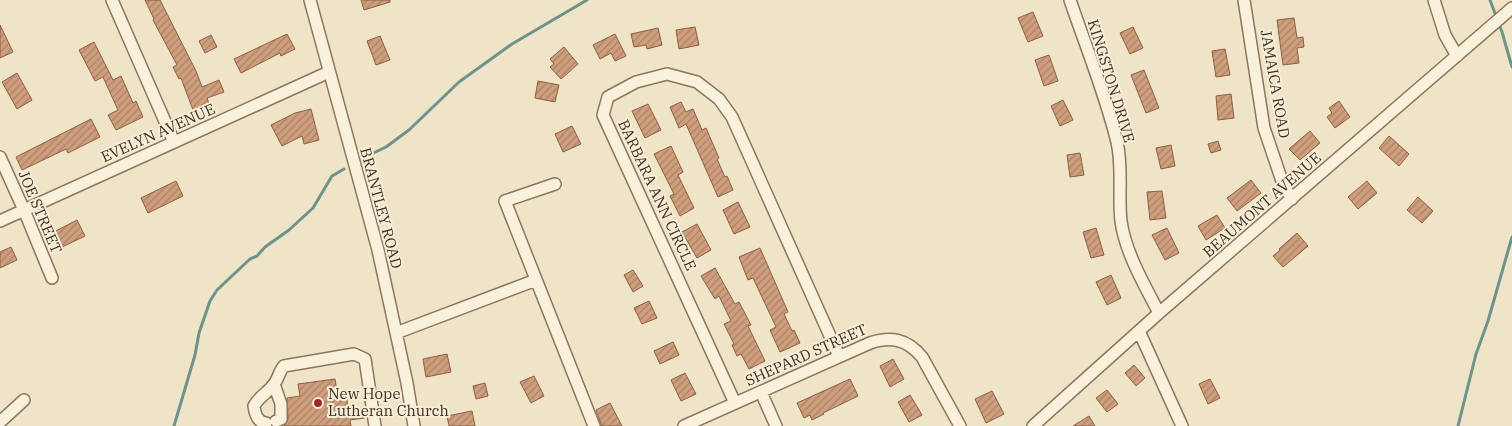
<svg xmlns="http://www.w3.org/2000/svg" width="1512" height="426" viewBox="0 0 1512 426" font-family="'IBM Plex Serif',serif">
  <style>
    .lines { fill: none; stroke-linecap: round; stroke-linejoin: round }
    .stream { stroke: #6f938a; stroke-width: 3 }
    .building { fill: url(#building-hatch); stroke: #8d5f41 }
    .minor-casing { stroke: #8d765c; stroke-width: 14 }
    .minor { stroke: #faf1dc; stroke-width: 11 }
    .poi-dot { fill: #9e2a2b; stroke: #f7eed8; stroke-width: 2 }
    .labels { text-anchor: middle; stroke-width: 4; stroke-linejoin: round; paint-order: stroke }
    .street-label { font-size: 15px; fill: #3d2e20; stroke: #f7eed8 }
    .poi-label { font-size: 15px; fill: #3d2e20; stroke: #f7eed8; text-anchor: start }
  </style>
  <defs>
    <pattern id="building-hatch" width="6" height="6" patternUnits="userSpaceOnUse" patternTransform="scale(1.25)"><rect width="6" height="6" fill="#cf9f7d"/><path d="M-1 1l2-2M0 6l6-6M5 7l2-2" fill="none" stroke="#a98266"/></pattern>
  </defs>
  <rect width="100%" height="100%" fill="#f0e4c8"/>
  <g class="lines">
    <path class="stream" d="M1490,0l12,32 10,35
      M363,158l23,-11 23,-17 50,-48 53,-38 75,-44
      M174,426l21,-71 4,-22 11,-32 7,-11 33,-31 7,-3 8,-9 24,-17 24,-22 19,-32 12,-7
      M1458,426l18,-72 12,-33 24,-84"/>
  </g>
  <path class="building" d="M145,0h15l36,71 6,16 17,-7 5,12 -17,6 2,6 -16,6 -12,-32 -2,1 -6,-12 4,-2 -24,-45 1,-1z
    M361,0h29v2l-26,8z
    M1033,12l10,24 -15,6 -10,-24z
    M1294,18l3,20 6,-1 1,10 -7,1 2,15 -16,2 -6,-45z
    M0,25l13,27 -13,6z
    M695,27l4,18 -20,4 -3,-19z
    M1133,27l10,21 -13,6 -10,-21z
    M658,28l4,17 -15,4 -1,-4 -12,2 -3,-13z
    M287,34l8,15 -14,7 -1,-3 -39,20 -7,-14z
    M615,34l11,22 -11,5 -4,-8 -11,6 -7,-14z
    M211,35l6,12 -12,6 -6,-12z
    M380,36l10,24 -14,5 -9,-24z
    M94,42l19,38 8,-4 12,27 3,-2 7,16 -27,13 -8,-15 10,-5 -15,-33 -8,4 -16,-31z
    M564,47l14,17 -17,15 -11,-12 4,-3 -4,-5z
    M1225,49l5,26 -14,2 -4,-26z
    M1049,55l9,26 -14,5 -9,-26z
    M1144,70l15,38 -13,5 -15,-38z
    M17,73l15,27 -15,9 -15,-27z
    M538,81l21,4 -4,17 -20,-4z
    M1231,94l3,24 -16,2 -2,-24z
    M1063,100l10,20 -13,6 -9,-20z
    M1339,101l11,16 -15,11 -8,-11 5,-4 -3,-5z
    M681,102l5,10 7,-3 9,21 4,-2 13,30 -2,1 8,18 2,-1 6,14 -15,7 -32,-73 -7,4 -9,-21z
    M648,104l13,26 -16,8 -13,-27z
    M311,109l8,31 -15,4 -2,-8 -20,10 -11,-21 24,-12z
    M91,119l9,18 -32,16 -2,-4 -44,21 -6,-13z
    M572,126l9,18 -18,8 -8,-18z
    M1310,131l10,12 -20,17 -11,-11z
    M1389,136l20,18 -10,12 -20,-18z
    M1218,141l3,9 -10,3 -3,-9z
    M1171,145l4,21 -14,3 -5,-21z
    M671,146l12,26 -5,3 16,33 -14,8 -10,-20 4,-2 -20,-40z
    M1080,153l4,22 -14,2 -3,-22z
    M1251,180l10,13 -24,18 -10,-13z
    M176,181l7,15 -35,17 -7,-15z
    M1367,181l10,12 -19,16 -10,-12z
    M1162,191l4,27 -16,2 -3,-28z
    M1418,197l15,14 -11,12 -15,-13z
    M738,202l12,25 -16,7 -11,-24z
    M1217,215l8,13 -19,12 -8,-14z
    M77,220l8,16 -27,13 -8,-15z
    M697,224l14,26 -14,8 -15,-26z
    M1096,228l8,27 -13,3 -8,-26z
    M1167,228l12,25 -14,7 -13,-25z
    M1297,233l11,13 -25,21 -10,-11 7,-6 -1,-1z
    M11,247l6,13 -17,8v-16z
    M760,248l28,64 -4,2 8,17 2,-1 6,13 -20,9 -10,-22 6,-3 -23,-49 -5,2 -9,-23z
    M715,268l20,36 4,-2 12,23 -3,1 17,35 -16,8 -8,-15 -4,2 -5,-11 2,-1 -10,-20 7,-3 -12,-25 -4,3 -14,-23z
    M633,270l10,16 -10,6 -9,-17z
    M1111,275l10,23 -14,7 -11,-23z
    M649,301l8,17 -15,6 -8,-16z
    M673,342l6,13 -19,9 -6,-13z
    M447,354l4,18 -25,5 -3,-18z
    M893,359l11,20 -14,8 -10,-21z
    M1134,365l11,13 -9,8 -11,-13z
    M685,373l11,21 -15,7 -10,-21z
    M534,376l10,20 -13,7 -11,-21z
    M335,379l2,13 9,-2 2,20 15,-2 2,10 -15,2 1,6h-67l4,-7 -1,-21 13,-2 -2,-12z
    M850,379l8,17 -35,17 1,1 -12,6 -2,-5 -6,3 -7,-15z
    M1210,379l10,19 -12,6 -9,-20z
    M485,383l3,13 -12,3 -3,-13z
    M1107,390l11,14 -11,8 -11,-14z
    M992,391l12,23 -18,9 -11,-24z
    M910,395l12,20 -13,7 -11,-20z
    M610,403l12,23h-20l-1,-2 -5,-14z
    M472,411l3,15h-26l-2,-10z
    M1089,416l6,10h-22z"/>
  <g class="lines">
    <defs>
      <path id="minor" d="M112,0l62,142
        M310,0l68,250 29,133 7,43
        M1070,0c16,47 35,93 47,142 6,26 1,53 4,79 4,31 24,65 38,92
        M1244,0l20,128 19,56 9,15
        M1434,0l11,35 12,21
        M0,157l24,53 28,68
        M555,184l-50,17 89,225
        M0,221l329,-149
        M1139,331l43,95
        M396,333l140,-53
        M274,384l7,20v15l-5,2
        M761,392l15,34
        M735,403l-132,-288 5,-18 28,-15 31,-8 30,8 22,17 13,18 107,239
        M0,422l24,-22
        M266,423c-9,-1 -11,-9 -12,-17 5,-10 14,-13 20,-22 5,-6 5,-13 10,-18l70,-12 11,5 10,67
        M684,426l186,-83c21,-7 37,-4 52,14l38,69
        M1033,426l126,-113 353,-305"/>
    </defs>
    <use href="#minor" class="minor-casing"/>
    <use href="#minor" class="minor"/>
  </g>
  <circle class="poi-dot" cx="318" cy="403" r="5"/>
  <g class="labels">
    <g class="street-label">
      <text transform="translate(1111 81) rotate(73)" y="5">KINGSTON DRIVE</text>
      <text transform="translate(1275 84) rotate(80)" y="5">JAMAICA ROAD</text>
      <text transform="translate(158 133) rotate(-24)" y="5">EVELYN AVENUE</text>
      <text transform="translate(657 195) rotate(65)" y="5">BARBARA ANN CIRCLE</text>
      <text transform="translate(1262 205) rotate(-41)" y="5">BEAUMONT AVENUE</text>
      <text transform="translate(381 208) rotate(75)" y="5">BRANTLEY ROAD</text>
      <text transform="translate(40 212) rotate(67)" y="5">JOE STREET</text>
      <text transform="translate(806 355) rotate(-24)" y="5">SHEPARD STREET</text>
    </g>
    <g class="poi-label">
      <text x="328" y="399">New Hope<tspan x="328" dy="17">Lutheran Church</tspan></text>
    </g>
  </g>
</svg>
